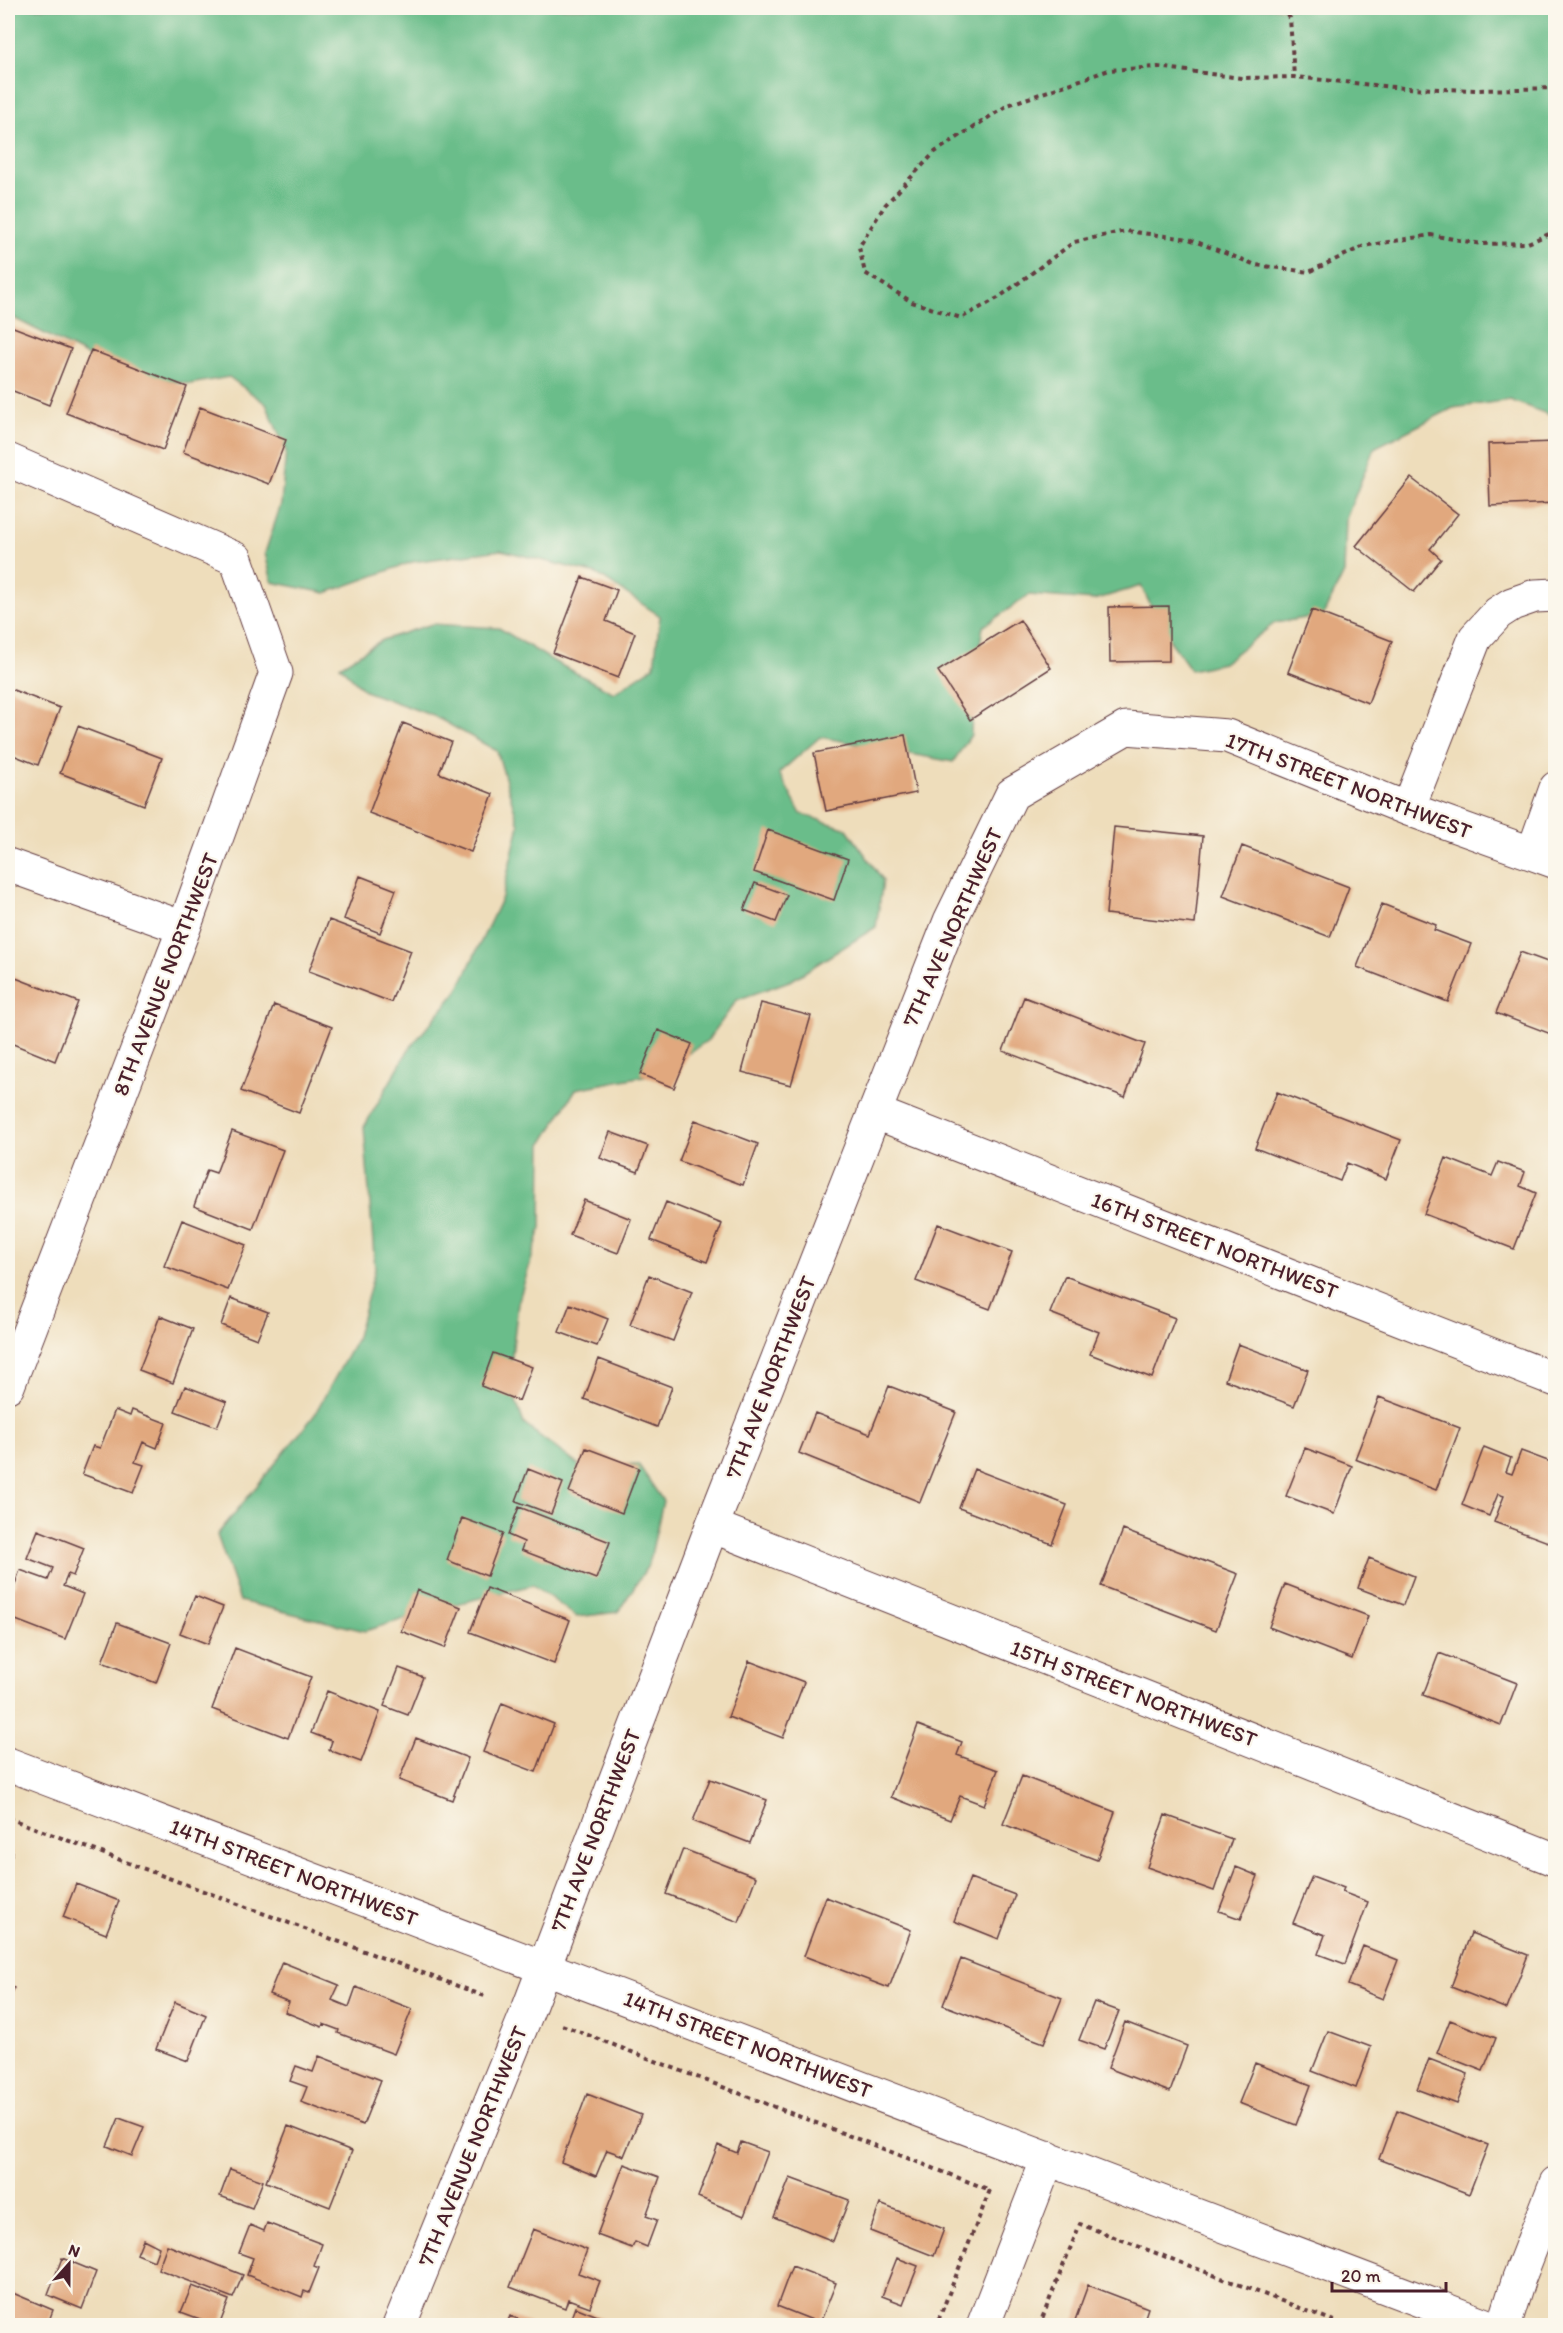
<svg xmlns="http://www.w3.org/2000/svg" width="1563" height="2333" viewBox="0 0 1563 2333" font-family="Itim,sans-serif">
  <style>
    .forest { fill: #6bbd8a; stroke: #5a6e5a; stroke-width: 1.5 }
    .building { fill: #e1a87e }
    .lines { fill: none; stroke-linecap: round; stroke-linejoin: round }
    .minor-casing { stroke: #633c41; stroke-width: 35 }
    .path { stroke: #633c41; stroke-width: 4; stroke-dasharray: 4.5 4.5; stroke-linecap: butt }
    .minor { stroke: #fff; stroke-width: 33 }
    .labels { text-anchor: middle; stroke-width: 4.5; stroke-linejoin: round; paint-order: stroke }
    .street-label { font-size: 22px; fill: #4a1f2b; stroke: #fbf7ec }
  </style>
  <rect width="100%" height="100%" fill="#fbf7ec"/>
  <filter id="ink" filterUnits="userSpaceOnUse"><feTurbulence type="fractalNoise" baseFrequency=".0167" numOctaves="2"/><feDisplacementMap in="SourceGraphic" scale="12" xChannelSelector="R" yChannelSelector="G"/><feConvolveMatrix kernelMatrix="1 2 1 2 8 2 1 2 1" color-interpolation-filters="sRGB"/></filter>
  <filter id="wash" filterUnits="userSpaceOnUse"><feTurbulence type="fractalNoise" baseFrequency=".008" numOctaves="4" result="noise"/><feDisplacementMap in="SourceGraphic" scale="24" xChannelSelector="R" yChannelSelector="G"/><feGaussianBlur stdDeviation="1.35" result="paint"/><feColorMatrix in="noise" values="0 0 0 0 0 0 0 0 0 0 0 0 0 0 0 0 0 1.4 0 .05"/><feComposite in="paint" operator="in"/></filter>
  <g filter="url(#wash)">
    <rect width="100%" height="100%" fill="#edb"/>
    <path class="forest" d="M8,8h1547v409l-45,-17 -57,8 -79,40 -28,71 -2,54 -21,42 -48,8 -52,40 -32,7 -27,-38 -23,-46 -47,14 -65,-5 -46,32 -10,55 -2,53 -18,27 -133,-25 -41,36 22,41 46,15 36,51 -7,47 -84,53 -55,20 -29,40 -49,33 -83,16 -34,55 -1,84 -23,75 -9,78 15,43 57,43 57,-3 25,37 -14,63 -31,48 -41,5 -44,-32 -93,23 -75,23 -125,-30 -23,-66 96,-118 43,-77 19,-71 -11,-142 45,-78 49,-59 44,-93 17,-72 -22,-74 -61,-34 -71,-26 -25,-25 42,-26 50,-16 67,4 56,34 59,31 40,-27 6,-50 -63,-42 -96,-24 -89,12 -86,31 -54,-11 -7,-29 16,-49 5,-53 -20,-47 -37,-27 -39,7 -73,-13 -109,-56z"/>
    <g id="blocks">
      <path class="building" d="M8,325l63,24 -22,56 -41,-16z
        M91,350l96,37 -24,63 -97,-37z
        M200,407l86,33 -17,44 -86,-32z
        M1556,442v61l-66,3 -2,-62z
        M1411,478l47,36 -28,35 11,10 -27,33 -58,-46z
        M582,577l35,13 -11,31 29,12 -17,45 -65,-25z
        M1169,606v55l-59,1 -1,-55z
        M1312,610l80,31 -24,62 -80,-31z
        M1020,620l31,48 -81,52 -32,-49z
        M8,688l52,20 -22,57 -30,-12z
        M403,723l48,19 -12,31 54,21 -22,58 -102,-39z
        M78,726l84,32 -18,47 -84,-32z
        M905,735l11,58 -90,18 -12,-58z
        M1114,827l89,9 -8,88 -89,-10z
        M768,830l80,29 -14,41 -80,-28z
        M1242,846l107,41 -19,50 -107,-41z
        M360,876l36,14 -16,43 -36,-14z
        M755,883l32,12 -11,27 -32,-12z
        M1382,904l54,21 -2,5 37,14 -23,58 -91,-35z
        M329,920l82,31 -20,51 -82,-31z
        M1520,952l36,13v71l-60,-23z
        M8,975l70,27 -23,59 -47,-19z
        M1024,997l121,47 -20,53 -122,-46z
        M761,1003l50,13 -20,69 -49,-13z
        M274,1005l58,22 -33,86 -58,-22z
        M658,1030l34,14 -18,44 -34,-14z
        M1277,1092l124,48 -15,39 -39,-16 -7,18 -85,-33z
        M695,1120l63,24 -15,41 -64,-24z
        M232,1131l51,19 -30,79 -59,-23 13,-36 9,3z
        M610,1132l38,14 -10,26 -38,-14z
        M1446,1158l46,18 6,-14 27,10 -5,14 16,7 -22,56 -90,-35z
        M584,1200l47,19 -13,34 -48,-18z
        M666,1202l56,22 -15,38 -56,-22z
        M182,1220l64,25 -18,45 -64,-24z
        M938,1224l74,28 -22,57 -74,-28z
        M649,1275l43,17 -19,49 -43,-16z
        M1065,1276l110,42 -23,60 -62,-24 9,-22 -49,-19z
        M231,1298l37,14 -11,27 -36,-14z
        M570,1304l38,15 -11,27 -38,-14z
        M160,1316l33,13 -20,54 -34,-13z
        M1238,1344l70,26 -14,36 -69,-26z
        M493,1353l39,14 -13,34 -38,-15z
        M599,1359l73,28 -15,40 -73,-28z
        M185,1386l42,16 -10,25 -42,-16z
        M889,1386l67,26 -36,90 -121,-49 16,-40 55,21z
        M1379,1397l81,31 -24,62 -81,-31z
        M115,1410l15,6 2,-6 34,13 -9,25 -14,-6 -8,20 9,3 -11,28 -51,-19 11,-28 7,2z
        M1484,1447l27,11 -5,14 6,2 9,-23 35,13v81l-62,-23 10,-26 -6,-2 -9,22 -27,-11z
        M586,1448l53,20 -17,45 -53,-21z
        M1305,1448l47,18 -18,48 -48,-18z
        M528,1469l35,14 -12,31 -35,-13z
        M974,1469l93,36 -15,39 -93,-36z
        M519,1507l91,35 -14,37 -75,-29 3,-8 -16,-7z
        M462,1518l41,15 -16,43 -40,-16z
        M38,1530l46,18 -11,28 -5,-2 -5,12 20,8 -18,45 -57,-22v-13l12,-34 28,10 5,-12 -26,-10z
        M1123,1530l115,44 -22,56 -115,-44z
        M1369,1558l45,18 -11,29 -45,-17z
        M1285,1584l83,32 -16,43 -83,-32z
        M487,1588l83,32 -16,44 -84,-32z
        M417,1590l44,17 -16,41 -44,-17z
        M195,1596l28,11 -15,37 -28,-11z
        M117,1623l54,20 -15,40 -54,-21z
        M235,1648l76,29 -23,61 -76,-29z
        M1439,1653l78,30 -16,42 -78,-30z
        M749,1661l55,21 -21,56 -55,-21z
        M399,1668l24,9 -15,38 -24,-9z
        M327,1691l53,21 -19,50 -32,-12 3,-9 -21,-8z
        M502,1703l52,21 -18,48 -53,-20z
        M918,1725l44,17 -5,13 41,15 -14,35 -24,-9 -10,24 -59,-23z
        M416,1738l52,20 -16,42 -53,-20z
        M1022,1776l93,36 -18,48 -94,-36z
        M710,1779l57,21 -17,43 -57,-22z
        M1165,1815l67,24 -18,52 -67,-24z
        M683,1849l73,28 -17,45 -73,-28z
        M8,1850l5,2 -5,12z
        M1236,1867l22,9 -17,43 -22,-8z
        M1312,1876l32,12 -2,4 26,10 -23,62 -27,-10 7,-19 -32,-12z
        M970,1878l45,17 -16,44 -45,-18z
        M76,1884l43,17 -13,33 -43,-17z
        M826,1897l85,33 -22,58 -85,-32z
        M1471,1933l57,22 -21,54 -56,-22z
        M1363,1946l35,14 -15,39 -35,-14z
        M961,1959l101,39 -18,45 -101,-38z
        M282,1962l57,23 -7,15 17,7 7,-20 56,22 -18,45 -56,-21 1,-3 -16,-6 -1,3 -37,-15 4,-10 -20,-8z
        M8,1986l6,2 -6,16z
        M175,2002l31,13 -18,46 -32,-12z
        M1094,2002l25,9 -15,38 -25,-9z
        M1450,2020l46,18 -13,33 -46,-18z
        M1125,2022l62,24 -17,46 -62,-24z
        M1328,2031l43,16 -15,41 -44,-17z
        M319,2056l62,24 -18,45 -62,-23 6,-15 -17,-6 6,-15 17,6z
        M1429,2059l39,15 -11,30 -40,-15z
        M1255,2063l56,22 -15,40 -57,-22z
        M587,2094l54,21 -17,41 -17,-6 -11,26 -35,-14z
        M1397,2110l91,35 -19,49 -90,-35z
        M119,2118l25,9 -12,29 -25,-10z
        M288,2126l64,25 -22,56 -64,-25z
        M741,2142l27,10 -24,64 -46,-19 20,-52 19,8z
        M624,2164l36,13 -14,39 11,4 -10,27 -12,-5 -3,6 -35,-13z
        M230,2169l33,12 -11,27 -32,-12z
        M790,2178l59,22 -16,41 -59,-24z
        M880,2204l64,25 -10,27 -64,-25z
        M267,2223l55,21 -8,22 5,2 -10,25 -5,-2 -2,6 -55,-22 6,-17 -14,-5 11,-28 14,6z
        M533,2229l54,21 -9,23 22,8 -10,26 -22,-8 -3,9 -55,-21z
        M143,2239l16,8 -5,14 -17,-7z
        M167,2245l76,30 -10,23 -75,-29z
        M62,2258l34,14 -14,37 -34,-14z
        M897,2258l21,8 -15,38 -21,-8z
        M792,2266l44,17 -16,40 -43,-17z
        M1088,2285l60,23 -6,18 -68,-3z
        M192,2286l37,14 -10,26 -38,-14z
        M8,2291l45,19 -6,16h-39z
        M575,2307l35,14 -2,5h-40z
        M510,2316l23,9v1h-27z"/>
    </g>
  </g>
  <g filter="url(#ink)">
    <use href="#blocks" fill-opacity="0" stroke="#633c41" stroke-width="1.5"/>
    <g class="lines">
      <defs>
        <path id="minor" d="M8,460l228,99 40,114 -92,255 -176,458
          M1408,809l67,-171 23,-25 14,-9 23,-8 21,-1
          M1533,853l23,-65
          M8,865l176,63
          M874,1112l682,268
          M712,1526l844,334
          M8,1764l1480,562
          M399,2326l129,-316 184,-484 238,-605 62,-127 114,-66 101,8 181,73 148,53
          M983,2326l65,-168
          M1504,2326l15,-48 37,-95"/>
      </defs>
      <use href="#minor" class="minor-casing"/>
      <path class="path" d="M1281,8l9,10 4,59
        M1556,88l-77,2 -76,-2 -109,-11 -53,1 -83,-11 -49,3 -101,35 -73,47 -50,53 -26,42 6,26 47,29 49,16 37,-20 76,-56 52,-11 63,8 67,26 53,7 55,-26 67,-11 50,9 47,-1 28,-12
        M8,1818l479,179
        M562,2025l428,165 -54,136
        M1039,2326l41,-102 267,102"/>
      <use href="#minor" class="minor"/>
    </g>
  </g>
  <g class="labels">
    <g class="street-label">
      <text transform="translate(1349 785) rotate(21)" y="8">17TH STREET NORTHWEST</text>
      <text transform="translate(952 927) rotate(-66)" y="8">7TH AVE NORTHWEST</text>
      <text transform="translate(165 974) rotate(-69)" y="8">8TH AVENUE NORTHWEST</text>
      <text transform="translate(1215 1245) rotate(21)" y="8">16TH STREET NORTHWEST</text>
      <text transform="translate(770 1377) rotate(-69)" y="8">7TH AVE NORTHWEST</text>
      <text transform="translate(1134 1693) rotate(21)" y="8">15TH STREET NORTHWEST</text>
      <text transform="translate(595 1830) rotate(-69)" y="8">7TH AVE NORTHWEST</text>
      <text transform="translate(294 1872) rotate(21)" y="8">14TH STREET NORTHWEST</text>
      <text transform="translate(748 2044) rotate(21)" y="8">14TH STREET NORTHWEST</text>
      <text transform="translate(472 2146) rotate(-68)" y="8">7TH AVENUE NORTHWEST</text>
    </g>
  </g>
  <rect width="1563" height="2333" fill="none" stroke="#fbf7ec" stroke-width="30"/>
  <g transform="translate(69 2264) rotate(21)" stroke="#fbf7ec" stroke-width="4.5" paint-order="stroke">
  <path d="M0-4.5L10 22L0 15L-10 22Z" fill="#4a1f2b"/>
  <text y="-9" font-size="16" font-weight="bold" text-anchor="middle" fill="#4a1f2b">N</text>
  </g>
  <path d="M1332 2282v9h114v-9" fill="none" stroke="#4a1f2b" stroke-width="3"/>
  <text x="1341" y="2282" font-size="18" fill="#4a1f2b" stroke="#fbf7ec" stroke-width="4.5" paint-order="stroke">20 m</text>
</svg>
